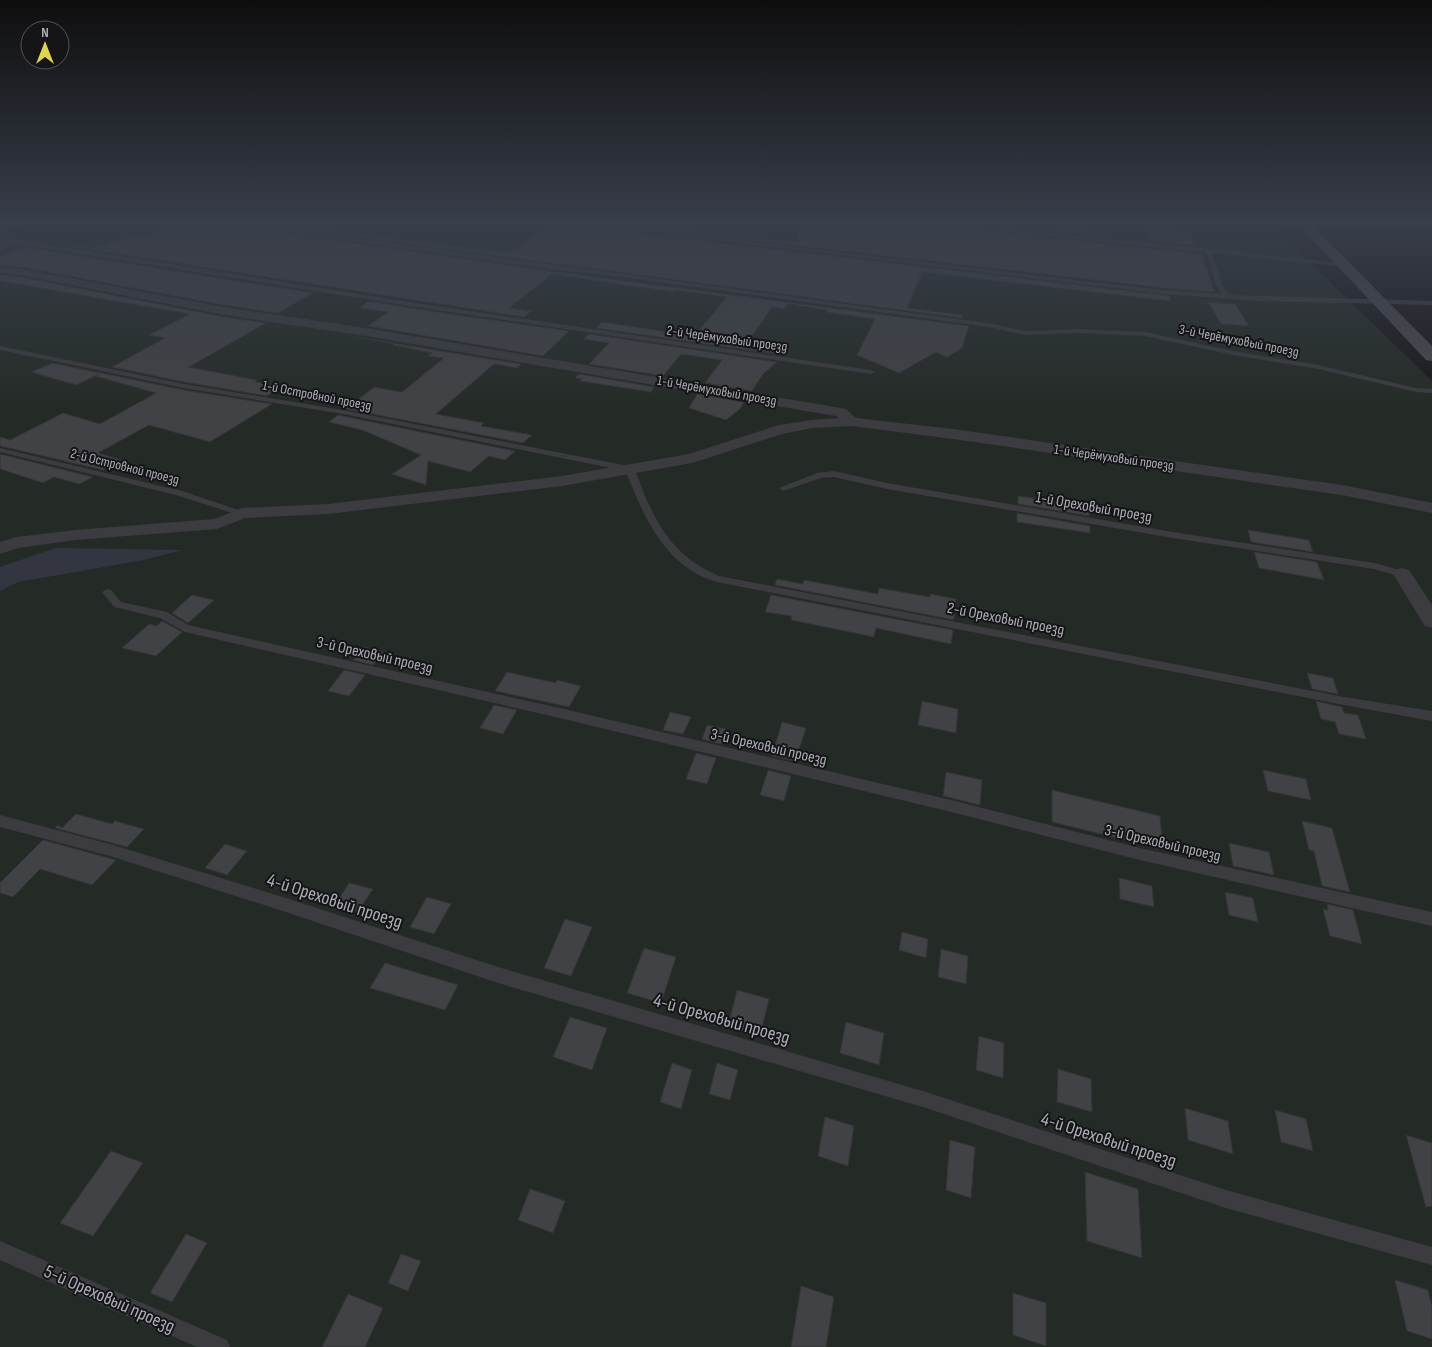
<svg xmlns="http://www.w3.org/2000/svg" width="1432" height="1347" viewBox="0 0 1432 1347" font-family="'Sofia Sans Condensed',sans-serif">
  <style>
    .green { fill: #242b26 }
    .water { fill: #333640 }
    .building { fill: #414245; stroke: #353437 }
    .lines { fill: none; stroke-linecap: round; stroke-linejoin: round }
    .service { fill: #3c3b40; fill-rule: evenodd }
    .minor { fill: #3c3b40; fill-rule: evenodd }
    .secondary { fill: #49494f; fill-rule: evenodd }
    .labels { text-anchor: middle; stroke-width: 4; stroke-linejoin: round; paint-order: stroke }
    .far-street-label { font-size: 14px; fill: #adaeb9; stroke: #151416 }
    .street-label { font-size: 16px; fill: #adaeb9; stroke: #151416 }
    .near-street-label { font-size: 19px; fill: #adaeb9; stroke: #151416 }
  </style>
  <rect width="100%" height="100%" fill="#1a191b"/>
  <path class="green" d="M0,224h1270l162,157v966h-1432z"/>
  <path class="water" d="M56,548l126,2 -38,10 -126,22 -18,9v-24z"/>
  <path class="building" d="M178,224h55l2,2 321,46 413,54 -7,22 -15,9 -11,-5 -37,21 -42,-18 18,-36 -49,-7 1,-2 -39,-6 -4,5 -12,-2 -28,41 42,6 -2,1 -188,-27 6,-6 92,14 33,-39 -52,-7 -2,2 -121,-18 -43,34 22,3 -7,6 -456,-71 3,-2 20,4 7,-3 7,1 28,-12 15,3z
    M258,224h32l216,29 4,-1 41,-28h8l611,72v5l-248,-29 -15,36 56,7 -1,3z
    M614,224h84l-8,8 108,10v-18h135l2,2 267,28 12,38 -51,-4z
    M1145,224h22l1,6 24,3 2,11 6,2 -53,-5z
    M1055,227l42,5v4l-43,-4z
    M24,247l289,46 -35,20 -54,-8 -203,-38 -21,-2v-9z
    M0,275l21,2 203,40 42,6 -77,44 68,13 -2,2 26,4 -14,10 -83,-14 -72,-15 53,-29 -16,-3 41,-21 -190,-33z
    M369,301l47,8 153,22 -26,25 -175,-30 20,-14 -29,-4z
    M1208,302l27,2 14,22 -28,-2z
    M589,334l188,28 -14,12 -11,17 -47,-8 17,-23 -41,-6 -18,22 -74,-12 20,-21 -25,-4z
    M355,337l166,27 -4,4 -23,-4 -58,50 48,9 -3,3 51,9 -9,8 -177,-34 28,-22 28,5 42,-34 -16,-2 4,-3 -39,-8 1,-2z
    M52,363l132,27 88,14 -62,38 -61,-17 -51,28 23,7 -18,10 -103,-24v-9l10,3 53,-27 37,11 56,-31 -61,-17 4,-2 -23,11 -45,-13z
    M579,374l75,13 -3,5 -71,-11 2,-2 -7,-1z
    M697,394l47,8 -4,7 -14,11 -37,-12z
    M338,415l5,1 172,35 -10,9 -16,-4 -19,16 -42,-11 -2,24 -34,-11 29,-19 -59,-25 -33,-8z
    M0,454l93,23 -14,7 -25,-7 -11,6 -43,-14z
    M1018,496l71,10v10l-71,-12z
    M1017,513l73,13v7l-73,-11z
    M1248,530l61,10 4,12 -62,-10z
    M1254,552l63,10 7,18 -65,-12z
    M777,579l26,5 1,-4 74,14 1,-6 51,9v-3l26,5 -2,21 -179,-35z
    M192,595l22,5 -26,23 -16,-10z
    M771,595l182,35 -2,14 -75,-16 -2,9 -83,-17 1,-4 -27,-4z
    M162,621l20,11 -26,24 -34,-8 27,-24 8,2z
    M364,647l20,5 -11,13 -20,-5z
    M344,670l21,5 -16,21 -21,-5z
    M507,672l49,11 1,-3 24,6 -12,21 -74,-16z
    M1307,673l26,5 5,16 -26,-5z
    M922,701l36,8 -2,24 -38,-8z
    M1316,701l26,6 2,6 14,2 8,24 -27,-5 -4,-12 -14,-3z
    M494,705l23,5 -14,24 -23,-6z
    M670,712l21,5 -8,17 -20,-4z
    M782,722l24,6 -11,33 -23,-5z
    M707,725l19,4 -5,15 -19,-5z
    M696,753l20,5 -9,26 -21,-5z
    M768,770l23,6 -7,25 -24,-6z
    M1263,770l43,9 5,21 -43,-9z
    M946,772l36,8 -2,25 -37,-9z
    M1052,790l108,26 3,33 -111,-27z
    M76,814l36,10 3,-3 29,8 -17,18 -72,-19 3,-3 4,3z
    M1302,821l30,7 18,64 -28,-6 -8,-35 -5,-1z
    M43,840l66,18 7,2 -24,25 -52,-16 -27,28 -13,-4v-10z
    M1229,843l40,9 5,23 -41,-9z
    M225,844l22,7 -20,24 -22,-7z
    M1119,878l33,8 2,21 -34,-8z
    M349,883l24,6 -15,23 -23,-7z
    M1225,892l28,6 5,24 -29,-7z
    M427,897l24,7 -17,30 -24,-7z
    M1327,904l26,6 9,34 -32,-8 -7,-27 5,1z
    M565,919l27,8 -21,49 -27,-8z
    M902,932l26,7 -2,19 -27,-8z
    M644,948l32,9 -15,46 -34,-10z
    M941,949l27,7 -2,28 -28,-7z
    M385,963l73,22 -13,25 -75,-22z
    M737,990l32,9 -9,37 -32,-10z
    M570,1017l37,11 -15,42 -39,-13z
    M846,1022l38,11 -5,32 -39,-12z
    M979,1036l25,7 -1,35 -27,-8z
    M672,1063l20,7 -11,39 -21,-7z
    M717,1063l21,7 -8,30 -21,-6z
    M1058,1069l33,10 1,33 -35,-10z
    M1185,1108l43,13 5,33 -45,-14z
    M1275,1110l31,9 7,32 -32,-9z
    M825,1117l29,9 -6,40 -30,-10z
    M1406,1135l26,8v63l-6,1z
    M950,1140l25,7 -4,51 -25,-8z
    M111,1151l32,12 -50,73 -33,-13z
    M1085,1172l53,17 4,69 -55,-17z
    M530,1189l35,12 -12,32 -35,-13z
    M186,1234l21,9 -35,59 -22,-9z
    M401,1254l20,7 -13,30 -20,-8z
    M1395,1280l33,10 4,17v32l-25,-8z
    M801,1286l33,11 -8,50h-35z
    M1013,1293l33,10v43l-33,-11z
    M348,1294l35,14 -18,39h-43z"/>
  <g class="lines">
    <path class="service" d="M17,224h7l-24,9v-4z
      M235,224h12l741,99 37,8 54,-2 66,3 88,19 85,14 98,23 16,1v4l-16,-1 -98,-23 -85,-14 -88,-19 -66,-3 -54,2 -37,-8 -383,-52 -49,-5z
      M583,224h13l567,66 59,4 -6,-9 -9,-32 -272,-29h15l276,26 119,14 2,3 -135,-14 10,32 7,10 203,6v4l-172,-4 -97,-7z
      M1286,224h20l2,1 -3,2z
      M0,237l416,66 455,67 4,2 -4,2 -455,-67 -416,-66z
      M0,346l184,38 159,26 290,57c5,9 8,19 12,29 17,39 35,63 74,80l625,121 88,14v10l-88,-16 -627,-123c-51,-14 -74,-66 -91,-111l-283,-57 -159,-26 -184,-38z
      M0,448l182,43 65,22 -5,3 -66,-21 -176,-43z
      M834,471l53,12 286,49 202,31 31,9 1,2 -5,3 -28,-8 -201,-31 -286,-49 -53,-12 -13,1 -38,13 -4,-3 38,-15z
      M107,589l4,1 10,12 46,10 21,13 376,84 387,91 193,49 288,63v14l-288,-65 -193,-49 -387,-93 -379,-87 -25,-14 -46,-11 -12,-15z
      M0,815l110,29 179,55 209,68 428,125 300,98 206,57v18l-206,-57 -300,-100 -428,-125 -209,-70 -179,-57 -110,-29z
      M0,1241l227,99 3,7h-33l-197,-87z"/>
    <path class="minor" d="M15,239l5,3 -1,2 -19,7v-7z
      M0,267l21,2 203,38 142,21 475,80 5,1 10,9 97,11 389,56 90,18v10l-90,-18 -389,-56 -102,-13 -39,2 -30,6 -90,29 -130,23 -234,28 -83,4 -28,11 -142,11 -57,8 -18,6v-12l16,-5 59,-7 139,-11 28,-11 86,-4 234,-28 127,-22 90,-29 33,-5 27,-2 -3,-2 -470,-80 -142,-21 -203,-40 -21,-2z
      M1402,568l7,2 23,35v23l-7,-2 -32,-52 2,-4z"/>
    <path class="secondary" d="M1298,224h13l121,122v15l-6,-1z"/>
  </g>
  <linearGradient id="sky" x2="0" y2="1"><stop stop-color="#0e0e0f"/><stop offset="0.54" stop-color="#383e4a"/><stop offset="1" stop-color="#383e4a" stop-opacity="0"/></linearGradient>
  <rect width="1432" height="412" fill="url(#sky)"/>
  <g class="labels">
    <g class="far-street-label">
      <text transform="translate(727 338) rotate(8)" y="5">2-й Черёмуховый проезд</text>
      <text transform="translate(1239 340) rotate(11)" y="5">3-й Черёмуховый проезд</text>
      <text transform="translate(717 390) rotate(10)" y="5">1-й Черёмуховый проезд</text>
      <text transform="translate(317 395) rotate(11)" y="5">1-й Островной проезд</text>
      <text transform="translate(1114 457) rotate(8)" y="5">1-й Черёмуховый проезд</text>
      <text transform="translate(125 466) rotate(14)" y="5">2-й Островной проезд</text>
    </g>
    <g class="street-label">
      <text transform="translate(1094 506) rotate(10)" y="6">1-й Ореховый проезд</text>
      <text transform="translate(1006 618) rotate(11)" y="6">2-й Ореховый проезд</text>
      <text transform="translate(375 654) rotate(13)" y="6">3-й Ореховый проезд</text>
      <text transform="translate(769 746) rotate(13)" y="6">3-й Ореховый проезд</text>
      <text transform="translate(1163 842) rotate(13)" y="6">3-й Ореховый проезд</text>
    </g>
    <g class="near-street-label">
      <text transform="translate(335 900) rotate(18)" y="7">4-й Ореховый проезд</text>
      <text transform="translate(722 1018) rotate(16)" y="7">4-й Ореховый проезд</text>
      <text transform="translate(1109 1139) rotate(18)" y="7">4-й Ореховый проезд</text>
      <text transform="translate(110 1298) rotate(24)" y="7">5-й Ореховый проезд</text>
    </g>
  </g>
  <g transform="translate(45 45)"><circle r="24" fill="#151416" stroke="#525257"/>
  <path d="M0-4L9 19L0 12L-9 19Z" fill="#dcd551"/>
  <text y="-8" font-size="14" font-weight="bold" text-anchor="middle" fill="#adaeb9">N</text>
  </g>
</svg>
